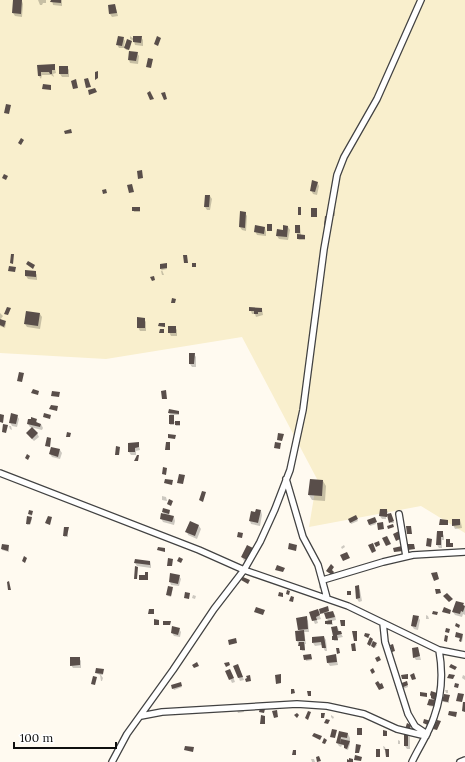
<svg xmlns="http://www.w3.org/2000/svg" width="465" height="762" viewBox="0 0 465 762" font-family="Lora,serif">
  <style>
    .farmland { fill: #f9efcd }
    .shadow { fill: #0003 }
    .building { fill: #594e4a }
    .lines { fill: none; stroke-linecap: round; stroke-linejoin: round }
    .minor-casing { stroke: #424242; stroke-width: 8 }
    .minor { stroke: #fff; stroke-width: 5.5 }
  </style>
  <rect width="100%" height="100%" fill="#fffaf0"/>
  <path class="farmland" d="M0,0h465v533l-44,-27 -112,21 8,-48 -75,-142 -136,22 -106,-6z"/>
  <path class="shadow" d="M38,0h8v3h-3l-1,2h-2z
    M52,0h10v6l-9,-1z
    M22,1l1,3 -1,13 -7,-1 -2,-3z
    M115,5l3,11 -6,1 -2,-3 -1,-8z
    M130,36l4,3 7,-2 2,3v6l-8,-1 -1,-4 -4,-2z
    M119,37l4,1 2,3 -1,5h2l1,-5 4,1 -1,7 -2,-4 -2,1 3,4h-3l-2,-4v2h-5l-2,-4z
    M137,53l2,3 -1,8 -8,-1 -1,-3z
    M54,65l2,8 -3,1 1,3 -3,-2h-9l-1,4 -2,-3 -1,-10z
    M60,67h7l2,3v7h-7l-2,-3z
    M317,182l2,4 -2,9 -4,-1 -2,-4z
    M210,196l2,3 -2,11h-3l-2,-3z
    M133,208h7v4h-6z
    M329,210l6,1v5h-6z
    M245,213l2,3 -1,15 -4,-1 -2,-3z
    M300,226l1,10h4v4h-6l-1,-1v-5l-2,-1z
    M288,227l2,3 -2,10 -9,-1 -2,-3z
    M265,228l1,4v4l-9,-1 -2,-4z
    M166,264l1,5 -5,1 2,5h-2l-1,-4h1l-1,-2z
    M35,272l2,3v5l-9,-1 -2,-3z
    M250,308l12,1 1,6 -7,2 -1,-3h-3z
    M0,313l3,3 -3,4 6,3 -1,5 -5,-2z
    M40,314l2,3 -2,12 -13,-2 -2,-3z
    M144,319l2,3v9h-6l-2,-4z
    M175,327l2,3v6h-6l-2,-4z
    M190,354h4l2,3v10h-4l-2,-3z
    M179,412v3h-6l1,7h6v4h-4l-2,-4v3h-4l1,-9 -2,-3z
    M17,416l2,3 -2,8 -5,-1 -2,-4z
    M36,420l2,4h3l2,4 -1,2 -12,-3 -2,-3z
    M9,426h2l1,4 -2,-1z
    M37,433l2,4 -5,4 -5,-5z
    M138,443l2,7 -4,1v4h-5l-2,-3z
    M60,450l2,3 -2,6 -8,-2 -2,-3z
    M323,481l3,5 -1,15 -13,-1 -3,-5z
    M162,496l4,1 1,4 -5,-1z
    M381,510h6l2,5 2,-1 3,9h-3l-1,-3h-2v-6l-2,-4v9h-4l-2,-3z
    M170,511l-1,5 5,1 1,4 -1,4 -11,-3 -2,-4 4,-3 -2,-3z
    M261,511l1,4 -2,11 -9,-2 -1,-3z
    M32,512v4l-2,-1 2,4 -2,6h-3v-2l4,-6 -2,-3z
    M355,516l3,5 -7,3 -2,-5z
    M374,518l2,6 -6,2 -2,-6z
    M460,520l1,3 1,5 -7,1 -2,-4z
    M199,526l2,3 -4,10 -9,-4 -1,-3z
    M68,528v9h-4v-2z
    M442,532l2,4v4h-2v8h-3l-2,-3z
    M2,545l7,1v6l-7,-2z
    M344,545l1,2 -3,2 -1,-2z
    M252,548l2,4 -5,11 -5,-2 -2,-4z
    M150,561l1,4v3l-14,-2 -2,-3z
    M179,576l2,3 -2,7 -8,-1 -1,-3z
    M320,582l4,1v7l-5,-2z
    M358,587l2,3 2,11 -3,1 -2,-3z
    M173,588l-2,9 -3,-1 -1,-1z
    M193,595l3,1 -1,3 -3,-1z
    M463,604l2,3v8l-2,-1 -1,3 -7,-2 -2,-3z
    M328,609l1,4 4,-1 2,3 1,5 -4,1 1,4h-6l-1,-4h2l-3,-8 -3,1 -1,-1z
    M310,613l9,1 2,5 -4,1 1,3 -3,1z
    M426,615l2,1 1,3h-3z
    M306,617l2,4 1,11h-5l2,12h-1v7h-3l-5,-10 3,-9 -1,-3z
    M418,617l2,3 -2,10 -4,-1 -2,-3z
    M337,627l6,10 -5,1v3h-4l-1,-4z
    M179,629l2,3 -1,5 -6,-1 -2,-3z
    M369,635v3l3,1 1,3 4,3 -2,3 -4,-3 -1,1 -2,-2 2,-5 -5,-3z
    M462,635l1,2 -1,5 -2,-1v-2l-4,-2z
    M324,637l2,3 1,11h-2l-3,-6 -7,1 -2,-3z
    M418,648l3,12h-5l-2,-3z
    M305,656l6,1 1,3 -6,1z
    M336,656l2,9 -8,1 -2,-3z
    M79,658l2,3v7h-8l-2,-3z
    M234,666l5,2 5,12 -4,1z
    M103,670v5h-2l2,3 -1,3h-1l-1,-6 -4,-2z
    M227,672l5,2 3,8 -3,1z
    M463,675l2,1v4l-3,-2z
    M180,683l2,4 -8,3 -2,-4z
    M407,683l1,4 -5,2 -2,-4z
    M445,690h3v3h-2z
    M437,694l-3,13 -5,-1v-1l3,-8z
    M449,696v7l-5,-1 -1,-1z
    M236,708h7l1,4 -6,1z
    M331,715l3,2 -1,2 -2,-2z
    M411,725l-2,9 -2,-1 3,4v12h-3l-2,-3v-12z
    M340,733l8,1 2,4v6l-2,6 -3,-1v-3l-3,-1 -1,2 -2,-1 -2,-3z
    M398,740l2,1v3h-2z
    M383,746l2,1 1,3h-2z
    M311,759h3l1,3h-3z"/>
  <path class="building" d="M13,0h9l-1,14 -9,-1z
    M51,0h10v3l-11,-1z
    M115,4l2,9 -8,1 -1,-9z
    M118,36l6,1 -2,9 -6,-1z
    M133,36h9l-1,7 -8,-1z
    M157,36l4,2 -3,8 -4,-2z
    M127,39l5,2 -3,9 -5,-2z
    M129,51l9,1 -2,9 -8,-1z
    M148,58l5,1 -2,9 -5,-1z
    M55,64v6h-3v4h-2l-1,-2h-8v4h-3l-1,-11z
    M59,66h9v8h-9z
    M98,71v7l-3,2v-8z
    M88,78l3,9 -5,1 -2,-9z
    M76,79l2,9 -5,1 -2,-8z
    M43,84l8,1v5l-9,-1z
    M95,88l2,4 -8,3 -1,-5z
    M150,91l4,8 -4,1 -3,-7z
    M165,92l2,7 -3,1 -3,-7z
    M6,104l5,1 -2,9 -5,-1z
    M71,129l1,4 -7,1 -1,-3z
    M21,138l3,2 -3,5 -3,-2z
    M142,170l1,8 -5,1 -1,-8z
    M4,174l4,2 -2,4 -4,-2z
    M312,180l6,2 -3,10 -5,-1z
    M132,184l2,8 -5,1 -2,-8z
    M106,189l1,4 -4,1 -1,-4z
    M205,195h5l-1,12h-5z
    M132,207h8v4h-8z
    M298,207h3v8h-3z
    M311,208h6v9h-6z
    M240,211l6,1 -1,16 -6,-1z
    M325,216l5,1 -1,9 -5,-1z
    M267,224h5v7h-5z
    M255,225l10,2 -1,7 -10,-2z
    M283,225l5,1 -1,11 -11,-1 1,-7 6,1z
    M295,225h5v8h-5z
    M297,234l8,1v4h-8z
    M11,254h3l-1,10 -3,-1z
    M183,255h4l1,8h-4z
    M28,261l7,4 -2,4 -7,-5z
    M167,263v5l-7,1v-5z
    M192,263h4v4h-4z
    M9,266l7,1 -1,5 -7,-1z
    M25,270l11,1v6l-11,-1z
    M154,276l1,4 -3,1 -2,-4z
    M172,298l4,1 -1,4h-4z
    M7,307l4,1 -3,7 -4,-1z
    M249,307l13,1v4h-4v2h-4v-3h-5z
    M26,311l14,2 -2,13 -14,-2z
    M137,317l8,1v10h-8z
    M0,319l6,2 -2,6 -4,-2z
    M159,323h6v4l-7,-1z
    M168,326h8v7h-8z
    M160,329h4v4h-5z
    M189,353h6l-1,11h-5z
    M19,372l5,1 -2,9 -5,-1z
    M33,389l6,2 -1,4 -7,-2z
    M166,390l1,9h-5l-1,-8z
    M52,391l8,1 -1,5 -8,-1z
    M51,405l7,1 -1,5 -8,-2z
    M169,409l10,2v3l-11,-1z
    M11,413l7,2 -2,9 -7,-1z
    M44,413l7,2 -1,4 -7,-2z
    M0,414l4,1 -1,8 -3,-1z
    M169,415h5v9h-5z
    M31,417l6,2 -1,3 5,2 -1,3 -13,-3 1,-5h3z
    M175,421h5v4h-5z
    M3,424l5,1 -2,8 -4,-1z
    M32,427l6,6 -6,6 -6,-6z
    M67,432l4,1 -1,4h-4z
    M278,433l6,1 -2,7 -5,-1z
    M168,434l8,1 -1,4 -7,-1z
    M47,437l4,1 -1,9 -5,-1z
    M139,442v5l-4,1v4h-7v-9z
    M166,442h4v8h-5z
    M275,442l6,1 -1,6 -6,-1z
    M116,446l4,1 -1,8h-4z
    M51,447l9,2 -2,8 -9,-3z
    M27,454l3,2 -2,4 -3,-2z
    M137,455h2l-1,6h-4z
    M163,467l4,1 -1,7 -4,-1z
    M179,474l6,1 -2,9 -6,-1z
    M165,479l8,1 -1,5 -8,-2z
    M310,479l13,1 -1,16 -14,-1z
    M202,491l4,1 -3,10 -4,-2z
    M169,499l4,2 -2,5 -4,-2z
    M163,508l7,2 -1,4 -7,-2z
    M256,509l5,1 -3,13 -9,-2 2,-10 4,1z
    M380,509h7v5l4,-1 3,8 -5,2 -2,-8v2l-8,-1z
    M29,510l4,1 -1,4 -4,-1z
    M161,513l13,3 -2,6 -12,-3z
    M356,515l2,4 -8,4 -2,-4z
    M27,516l5,1 -2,7h-4z
    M48,516l4,1 -2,8 -5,-2z
    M375,517l2,5 -8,3 -2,-5z
    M440,519l8,1v5h-9z
    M452,519h8v6l-8,1z
    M190,521l9,4 -4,11 -10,-4z
    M383,522l1,7 -6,1 -1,-7z
    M393,524l1,3 -6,2 -1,-3z
    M406,526h5l1,8h-5z
    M64,527h5l-2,9h-4z
    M399,531l3,7 -6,3 -3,-7z
    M437,531h6v6h-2v8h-5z
    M238,532l5,1 -1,5 -5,-1z
    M387,536l4,8 -5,2 -4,-8z
    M427,538l5,1 -1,8 -5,-1z
    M446,539h4v4h3v4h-7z
    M379,541l1,4 -4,2 -2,-4z
    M289,543l8,2 -1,6 -8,-2z
    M373,543l3,8 -4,2 -4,-8z
    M2,544l7,1 -1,6 -7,-2z
    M408,544h6l1,5 -7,1z
    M247,545l6,3 -6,12 -6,-3z
    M402,546l1,5 -9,1 -1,-4z
    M158,547l7,1v4l-8,-2z
    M347,552l3,6 -7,3 -3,-6z
    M24,556l3,2 -2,5 -3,-2z
    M179,557l4,2 -2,4 -4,-2z
    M168,558l5,1 -1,7h-5z
    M135,559l15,2v4l-16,-2z
    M331,564l3,3 -2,3 2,2 -2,3 -6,-4z
    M277,565l8,3 -2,4 -8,-2z
    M135,566l3,1 -1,12h-3z
    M145,572h3v8h-9v-5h6z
    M437,572l2,7 -5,2 -3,-8z
    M170,573l10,2 -2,9 -9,-2z
    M243,577l7,3 -2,4 -7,-4z
    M9,581l2,9h-3l-1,-8z
    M359,585l1,13 -4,1 -1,-13z
    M168,586l5,1 -2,9 -5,-1z
    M435,589h5l1,4 -5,1z
    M287,590l3,1 -1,4 -3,-1z
    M347,591h4v4h-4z
    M185,592l5,1 -1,6 -5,-1z
    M279,592l4,1v4l-5,-1z
    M447,593l6,6 -4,3 -6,-6z
    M291,596l3,1 -1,5 -4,-1z
    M456,601l8,2 -1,2 2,1 -2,6 -2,-1 -1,3 -8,-2z
    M328,606l1,5 -9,3 -1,-5z
    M256,607l9,3 -2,5 -9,-3z
    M444,607l7,3 -1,4 -8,-2z
    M149,609h5v5h-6z
    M318,609l2,6 -4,2 1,3 -5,1 -3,-9z
    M333,611l2,6 -9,2 -2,-6z
    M433,611l5,1 -1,3 -5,-1z
    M413,615l6,1 -3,11 -5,-1z
    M307,616l1,13 -10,1 -2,-12z
    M154,619l5,1v5h-5z
    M332,620v4h-7v-3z
    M340,620h5v6h-4z
    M163,621h8l-1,4h-7z
    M456,623l4,2 -1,3 -4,-2z
    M172,626l8,2 -2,7 -7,-2z
    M337,626l1,5h3l1,3 -5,1 1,5h-6v-4h1l-2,-9z
    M446,628l4,1 -1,4 -4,-1z
    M304,630l1,11h-9l-1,-10z
    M352,631h5v10h-3z
    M456,632l7,2 -2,8 -2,-1 1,-3 -5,-1z
    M365,633l5,1 -2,4 -4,-2z
    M445,635l3,1 -1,6 -3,-1z
    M324,636l2,12h-4l-1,-6 -9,1v-6z
    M370,637l3,2 -3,7 -3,-2z
    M236,638l1,5 -8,2 -1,-5z
    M373,641l4,2 -3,5 -3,-2z
    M299,642h5l1,8h-5v-4h-2z
    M355,643l1,8h-4l-1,-7z
    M393,644l2,7 -3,1 -2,-7z
    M418,647l2,9 -7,2 -1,-10z
    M336,648h3l1,5 -3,1z
    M311,654l1,5 -8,1 -1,-5z
    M336,654l1,8 -10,1 -1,-7z
    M379,656l2,4 -4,2 -2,-4z
    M70,657h10v8l-10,1z
    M197,662l2,4 -5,2 -2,-3z
    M229,662l1,3 -4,2 -2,-4z
    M238,664l5,13 -5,1 -5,-12z
    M451,664l6,3 -2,3 -6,-3z
    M96,668l8,1 -1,5 -8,-1z
    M373,668l2,4 -3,2 -2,-4z
    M230,669l4,9 -5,2 -4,-9z
    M414,673l2,6 -4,1 -2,-5z
    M281,674v9l-5,1 -1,-9z
    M408,674v5h-6l-1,-4z
    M449,674l6,1 -2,4 -6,-1z
    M250,675l1,6 -5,1 -1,-3 2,-1 -1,-2z
    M93,676l4,1 -2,8 -4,-1z
    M378,681l2,3 2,-1 2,5 -5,2 -4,-7z
    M407,681l1,4 -7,3 -2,-4z
    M181,682l1,4 -10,3 -1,-4z
    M455,683l4,1 -1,4 -4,-1z
    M291,689h3l1,4 -4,1z
    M307,691h4v5h-3z
    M431,691l6,2 -2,7 -4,-2v-2l-1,-1z
    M420,692l7,1v4l-7,-1z
    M458,693l6,1 -2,8 -6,-1z
    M444,694l6,1 -2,7 -6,-1z
    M429,699l6,1 -1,6 -7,-1z
    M463,702h2v10l-3,-1z
    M260,708l5,1 -1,4 -5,-1z
    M277,710l1,7 -4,1 -2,-7z
    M308,711l3,1 -3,8 -3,-2z
    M449,711l8,1 -1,5 -8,-2z
    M297,713l2,2 -2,3 -3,-3z
    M321,713h4l-1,5h-3z
    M261,715l4,1v8h-5z
    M326,719l4,1 -2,4 -4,-1z
    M424,719l7,2 -1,5 -7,-3z
    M437,720l4,1 -4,9 -4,-1z
    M407,723l4,2 -2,8 -5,-1z
    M357,728h5v7h-5z
    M332,729l5,1 -2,8 -5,-1z
    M383,730l4,1v5h-4z
    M339,731l9,2 -1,5 -6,-1 -1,7 -4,-1z
    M314,733l8,3 -2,4 -8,-4z
    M404,733h4v13h-4z
    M324,738l3,2 -2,4 -3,-1z
    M341,739l9,2 -3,8 -3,-1v-3l-4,-1z
    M356,744l5,1 -2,8h-4z
    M185,746l9,1 -1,5 -9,-2z
    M376,749h4v8h-4z
    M385,749h4v8h-3z
    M293,750h3v5h-4z
    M355,755l7,2 -1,4 -7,-1z
    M319,756l2,5 -4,1 -1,-5z
    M349,758l4,1v3h-6v-3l2,1z"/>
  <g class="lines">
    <defs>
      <path id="minor" d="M0,473l199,77 45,20 104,36 91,44 26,5
        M286,479l17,58 15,28 9,33
        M399,514l7,42
        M323,580l60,-18 30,-7 52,-3
        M383,623l2,19 23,72 7,12 12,8
        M141,716l21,-4 135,-8 30,2 37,8 33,15 29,7
        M112,762l15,-28 46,-64 41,-61 30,-39 16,-28 15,-33 15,-39 13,-60 21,-161 13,-74 7,-18 33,-58 44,-99
        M412,762c7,-15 17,-29 22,-45 8,-22 9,-45 5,-67
        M460,762l5,-2"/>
    </defs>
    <use href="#minor" class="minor-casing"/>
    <use href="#minor" class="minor"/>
  </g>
  <path d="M14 742v6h102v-6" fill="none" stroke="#0f0f0f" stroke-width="2"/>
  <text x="20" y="742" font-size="12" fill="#0f0f0f" stroke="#ffffff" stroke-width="3" paint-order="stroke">100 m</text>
</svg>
